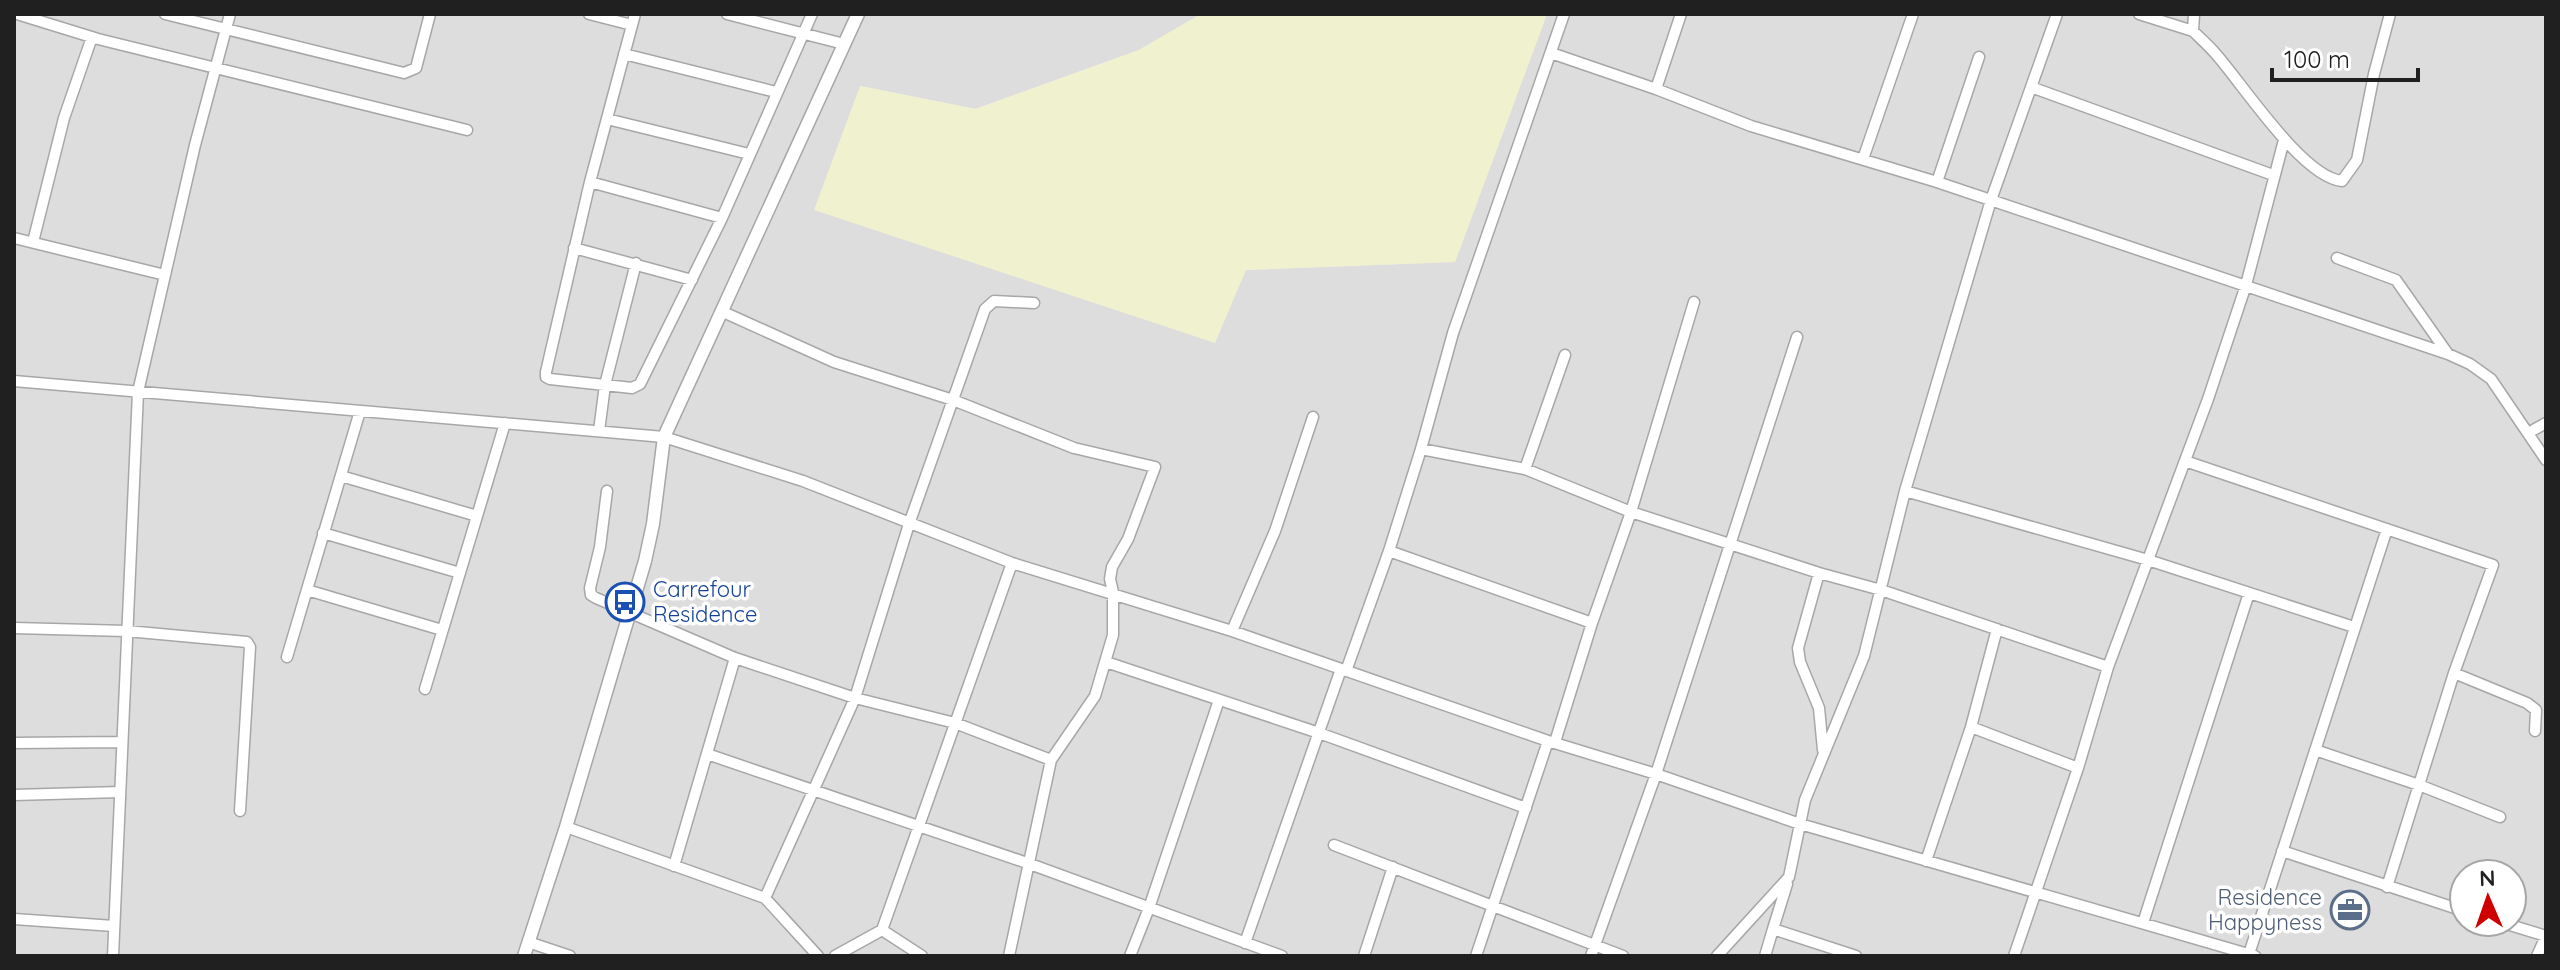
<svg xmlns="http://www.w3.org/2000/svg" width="2560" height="970" viewBox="0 0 2560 970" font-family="Quicksand,sans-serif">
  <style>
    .residential { fill: #dedddd; fill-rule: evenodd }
    .farmland { fill: #eff1cf }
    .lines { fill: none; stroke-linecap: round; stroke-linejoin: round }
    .minor-casing { stroke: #a7a7a7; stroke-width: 13 }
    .tertiary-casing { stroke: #a7a7a7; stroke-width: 15 }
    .minor { stroke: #fff; stroke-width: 10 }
    .tertiary { stroke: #fff; stroke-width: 12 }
    .labels { text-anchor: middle; stroke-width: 7; stroke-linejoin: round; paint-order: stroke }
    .transit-label { font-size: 22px; fill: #164399; stroke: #fff; text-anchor: start }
    .service-label { font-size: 22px; fill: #4e5e75; stroke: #fff; text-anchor: end }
  </style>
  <rect width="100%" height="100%" fill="#f1ede5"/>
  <path class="residential" d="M14,14h1187l-62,36 -164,59 -115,-23 386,184 209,-8 92,-248h999v942h-2532zM2464,874h48v48h-48z"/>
  <path class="farmland" d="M1201,14h346l-92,248 -209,8 -31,73 -401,-133 46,-124 116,23 163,-59z"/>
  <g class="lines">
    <defs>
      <path id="minor" d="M17,14l81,25 369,91
        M165,14l239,59 12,-5 14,-54
        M589,14l43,11
        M635,14l-45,168 -44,190v5l4,2 82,9 8,-4 82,-166 90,-204
        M727,14l117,30
        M2139,14l54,17
        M2194,14l-1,17c7,7 15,14 22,22 27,30 87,124 127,128l15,-21 17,-86 16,-60
        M1551,53l105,36 95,37 186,56 511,172 22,10 21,15 55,81
        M624,54l152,38
        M2031,87l242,88
        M1656,89l25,-75
        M607,119l142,35
        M1863,159l50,-145
        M590,182l132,36
        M1937,182l42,-125
        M14,238l151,37
        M33,242l31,-124 28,-81
        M574,248l118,32
        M2337,258l59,22 52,74
        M721,311l113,51 119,38 121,48 81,19 -27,72 -16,28 -2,12 3,13v43l-18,61 -44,64 -42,196
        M14,381l650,56 139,44 209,82 220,68 316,110 108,33 144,50 455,132
        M599,431l6,-46 31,-122
        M2528,433l18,-10
        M1421,449l104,20 106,43 188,61 62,17 227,77
        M2185,461l308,104 -39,108 -67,214
        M1525,469l40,-114
        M341,476l136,40
        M607,491l-7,56 -10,41 1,7 5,3 139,60 120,40 100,25 96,37
        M1905,491l243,69 206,67
        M323,533l137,40
        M1389,551l203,72
        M1819,573l-21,75 2,14 19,46 4,42
        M307,590l135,40
        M14,628l113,3 120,11 3,5 -10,164
        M1997,629l-26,98 107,41
        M1232,631l43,-100 38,-114
        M287,657l73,-246
        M1106,662l213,71 207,75
        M1346,671l43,-120 32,-102 32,-116 111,-319
        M2454,673l73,30 9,7 -1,21
        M425,689l80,-266
        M1555,742l37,-119 39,-111 63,-210
        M14,743l108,-1
        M2315,750l104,35 81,32
        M707,754l323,110 252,92
        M14,795l106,-3
        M566,827l199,71 53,58
        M1334,845l289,111
        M2282,851l182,60
        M1926,861l45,-134
        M674,866l61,-208
        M1787,884l-14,45 83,27
        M765,898l90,-200 54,-174 76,-215 9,-8 40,2
        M14,919l100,7
        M2500,922l46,14 -9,20
        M2143,923l106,-330
        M882,930l130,-367
        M528,942l42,14
        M1245,943l96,-274
        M2249,954l138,-425
        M113,956l25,-564 57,-247 35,-131
        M835,956l47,-26 40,26
        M1130,956l19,-48 70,-208
        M1364,956l29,-89
        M1476,956l72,-215
        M1591,956l65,-182 141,-437
        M1717,956l72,-79 16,-77 59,-144 41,-165 86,-291 66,-186
        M1765,956l8,-27
        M2014,956l64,-188 30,-101 100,-268 38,-114 38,-145"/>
      <path id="tertiary" d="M524,956l42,-129 79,-266 8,-37 11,-87 194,-423"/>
    </defs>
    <use href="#minor" class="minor-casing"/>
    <use href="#tertiary" class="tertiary-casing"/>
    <use href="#minor" class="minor"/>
    <use href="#tertiary" class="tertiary"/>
  </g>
  <defs>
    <symbol id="bus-ring" viewBox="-11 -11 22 22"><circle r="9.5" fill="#fff" stroke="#1a4fb4" stroke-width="1.5"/><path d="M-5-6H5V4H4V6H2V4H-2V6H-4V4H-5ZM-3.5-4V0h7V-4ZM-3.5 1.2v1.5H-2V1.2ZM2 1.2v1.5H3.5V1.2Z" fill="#1a4fb4"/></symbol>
    <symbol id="office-ring" viewBox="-11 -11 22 22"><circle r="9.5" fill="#fff" stroke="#5c6f8a" stroke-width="1.5"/><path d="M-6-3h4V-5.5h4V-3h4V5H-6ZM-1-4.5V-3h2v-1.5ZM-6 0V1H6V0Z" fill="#5c6f8a"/></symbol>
  </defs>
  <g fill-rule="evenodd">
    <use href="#bus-ring" x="603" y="580" width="44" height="44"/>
    <use href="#office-ring" x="2328" y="888" width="44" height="44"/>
  </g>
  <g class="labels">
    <g class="transit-label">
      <text x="653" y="597">Carrefour<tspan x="653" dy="25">Residence</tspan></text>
    </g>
    <g class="service-label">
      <text x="2322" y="905">Residence<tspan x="2322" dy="25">Happyness</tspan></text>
    </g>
  </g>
  <rect width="2560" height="970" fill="none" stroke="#202020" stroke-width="32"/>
  <g transform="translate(2488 898) rotate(358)"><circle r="38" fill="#ffffff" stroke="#a6a6a6" stroke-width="2"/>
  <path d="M0-6L14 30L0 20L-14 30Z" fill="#cf0000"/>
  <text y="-12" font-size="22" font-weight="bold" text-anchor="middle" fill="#202020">N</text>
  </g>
  <path d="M2272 68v12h146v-12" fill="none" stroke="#202020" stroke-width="4"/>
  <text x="2284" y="68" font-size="24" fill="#202020" stroke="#ffffff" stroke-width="6" paint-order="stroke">100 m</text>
</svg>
